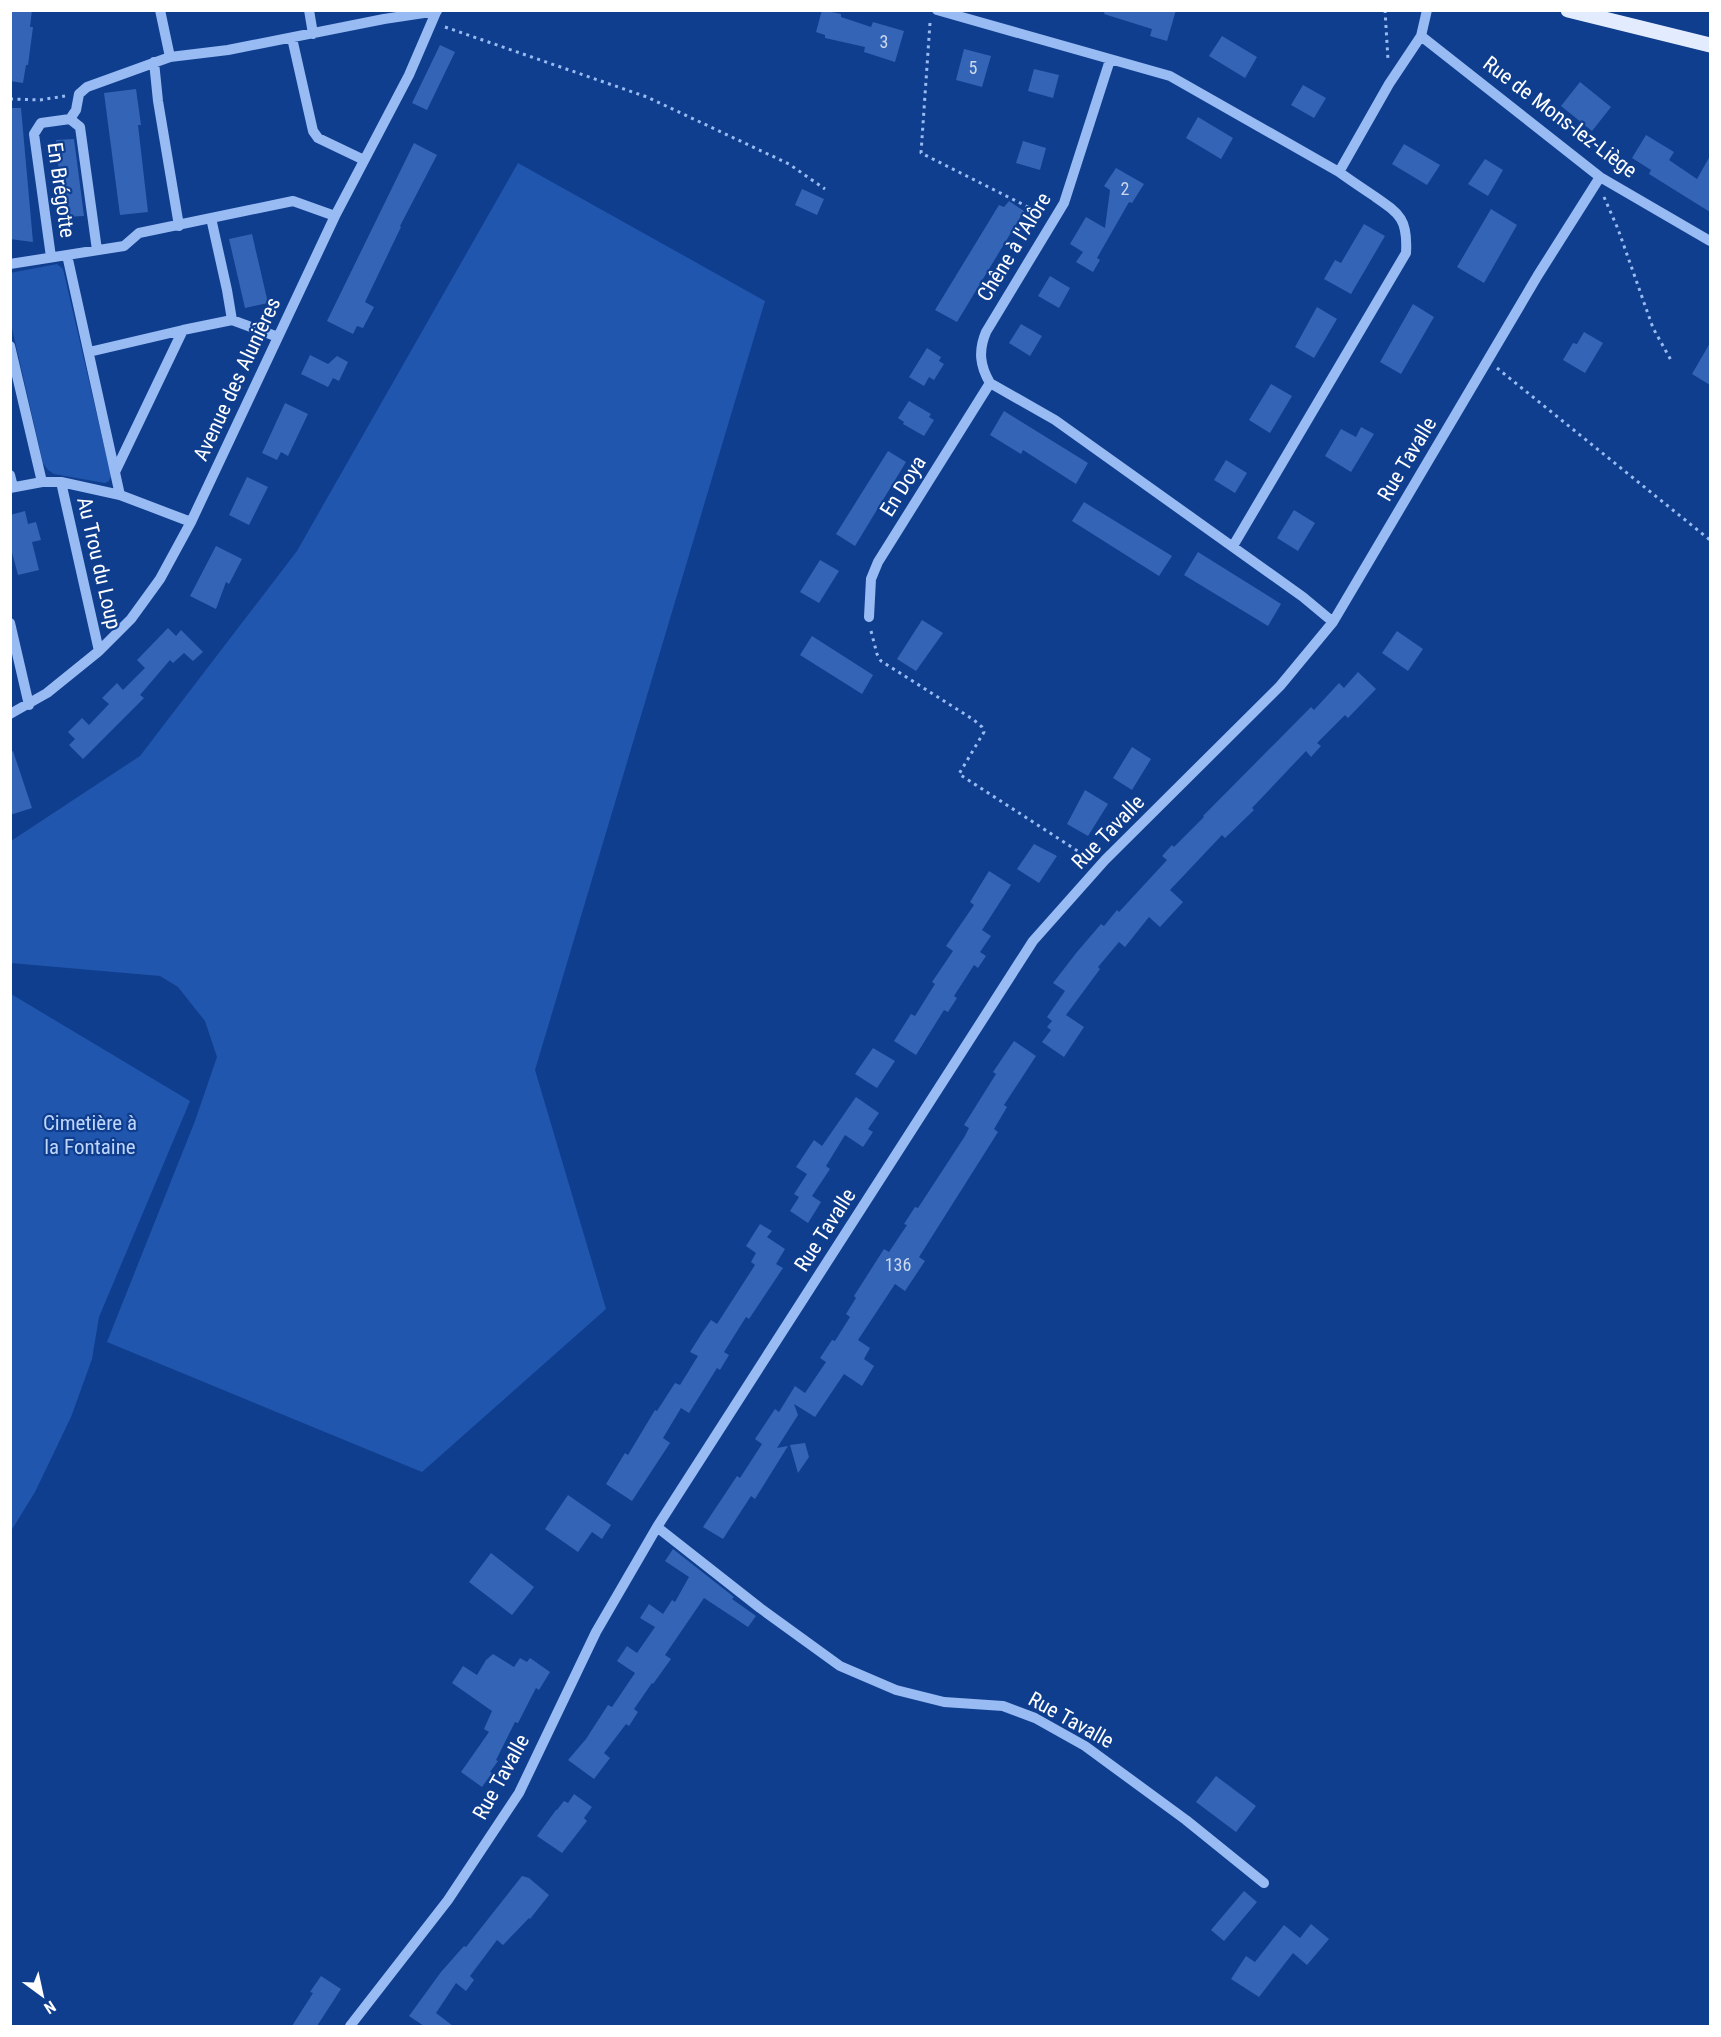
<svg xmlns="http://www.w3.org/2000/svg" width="1721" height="2037" viewBox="0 0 1721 2037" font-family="'Roboto Condensed',sans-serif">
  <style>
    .green { fill: #2156ae }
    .building { fill: #3464b6 }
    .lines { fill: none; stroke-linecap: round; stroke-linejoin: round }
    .path { stroke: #98bbf3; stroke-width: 3; stroke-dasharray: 3 4.5; stroke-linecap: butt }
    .minor { stroke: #98bbf3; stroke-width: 10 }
    .major { stroke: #e3ecff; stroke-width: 15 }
    .labels { text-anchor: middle; stroke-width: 4.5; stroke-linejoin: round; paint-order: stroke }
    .number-label { font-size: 18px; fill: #ccd8ed }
    .street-label { font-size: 21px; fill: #fff; stroke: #103e8e }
    .park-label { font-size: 21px; fill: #bfd7fd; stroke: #103e8e }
  </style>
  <rect width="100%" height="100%" fill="#103e8e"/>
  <path class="green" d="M518,163l247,138 -230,769 71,239 -184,163 -315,-130 88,-221 22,-64 -12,-36 -27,-34 -18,-11 -149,-13v-122l129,-85 157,-205z
    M57,264l6,5 48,207 -2,5 -4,2 -51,-9 -6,-4 -5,-7 -32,-139 -1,-51z
    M11,994l179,107 -91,216 -7,42 -21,58 -36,75 -24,39z"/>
  <path class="building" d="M10,10h22l-2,17h3l-5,38h-2l-3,18 -13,-2z
    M822,10l19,4v3l30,10 2,-5 31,9 -9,31 -31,-10 1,-5 -40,-9v-3l-9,-3z
    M1105,10h71l-9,31 -17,-5 2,-7 -48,-15z
    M1222,36l35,21 -12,21 -36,-22z
    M440,45l15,7 -28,58 -15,-7z
    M964,49l27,7 -9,31 -26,-7z
    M1034,69l25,6 -6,23 -25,-7z
    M1580,82l31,25 -19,24 -31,-25z
    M1303,85l23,13 -12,20 -23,-13z
    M136,89l5,36h-3l10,87 -28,3 -16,-122z
    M10,108h11l12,134 -23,-3z
    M1198,117l35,21 -12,21 -35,-21z
    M1646,135l28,17 -5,8 28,19 13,-23v56l-61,-38 2,-4 -19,-12z
    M74,139l10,77 -21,1 -7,-77z
    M1023,141l23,7 -6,22 -24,-7z
    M414,143l23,12 -37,71 1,1 -36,75 9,5 -11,21 -6,-2 -4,8 -26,-13z
    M1404,144l36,21 -13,20 -35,-21z
    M1485,159l18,11 -15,26 -20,-12z
    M1116,168l28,16 -12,19 -3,-1 -32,56 3,2 -7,12 -17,-10 7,-10 -13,-8 16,-27 19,11 5,-38 -6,-4z
    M802,189l22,10 -7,16 -22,-10z
    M1009,201l15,10 -67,111 -22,-12 64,-105 5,2z
    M1491,209l26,16 -33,58 -27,-16z
    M1364,224l21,12 -34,58 -27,-15 11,-19 6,3z
    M252,234l16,69 -23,5 -16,-69z
    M1050,276l20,12 -11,20 -21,-12z
    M1413,304l21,13 -33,57 -21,-12z
    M1317,307l20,12 -23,39 -19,-11z
    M1021,324l21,12 -12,20 -21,-13z
    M1584,332l19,11 -18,30 -22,-13 10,-17 4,1z
    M1710,343v42l-18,-11z
    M927,348l14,9 -2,4 5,3 -10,16 -5,-3 -5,9 -15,-9z
    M310,355l18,9 9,-8 11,6 -9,19 -6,-3 -5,9 -27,-13z
    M1271,384l21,12 -22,37 -21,-13z
    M909,401l22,13 -2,3 5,3 -10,16 -21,-12 1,-2 -6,-4z
    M285,403l23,11 -20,42 -7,-4 -4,8 -15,-7z
    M1004,411l84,52 -12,21 -53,-34 -2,4 -31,-19z
    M1361,427l13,7 -23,38 -26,-16 16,-27 15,8z
    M888,451l18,11 -51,84 -19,-12z
    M1226,460l21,13 -12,20 -21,-13z
    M247,477l21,10 -19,38 -20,-10z
    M1084,502l88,54 -13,20 -87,-55z
    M1294,510l21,13 -17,28 -21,-13z
    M25,511l3,13 8,-2 5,18 -9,2 7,28 -21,5 -8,-30v-30z
    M216,546l26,13 -13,25 -3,-2 -10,27 -26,-13z
    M1198,552l83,52 -13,22 -84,-51z
    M820,560l19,11 -20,32 -19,-11z
    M922,620l21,13 -27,38 -19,-12z
    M168,628l8,8 5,-6 22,22 -10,9 -9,-8 -11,10 -3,-3 -30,35 4,3 -61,61 -14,-14 6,-6 -7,-7 14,-14 7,7 20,-21 -7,-6 15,-15 6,7 22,-22 -8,-8z
    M1397,631l26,18 -15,22 -26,-18z
    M812,636l61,39 -11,19 -62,-39z
    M1358,672l18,17 -28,29 -3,-3 -28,28 4,3 -10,11 -5,-6 -54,57 2,2 -29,28 -3,-3 -52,55 13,12 -23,25 -11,-10 -24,30 -6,-5 -21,25 2,2 -34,46 18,12 -20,30 -22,-15 9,-12 -4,-3 5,-6 -5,-4 18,-26 -12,-8 24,-31 24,-28 3,2 13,-16 2,2 48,-52 -5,-4 10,-11 2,2 30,-30 -1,-1 108,-109 3,3 25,-27 5,5z
    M1132,747l19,12 -19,31 -19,-12z
    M13,751l19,57 -22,7v-63z
    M1085,790l23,14 -20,32 -21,-12z
    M1034,844l23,12 -18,27 -22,-14z
    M989,871l22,14 -29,45 9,6 -11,16 6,4 -8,12 -4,-3 -20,31 3,2 -9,14 -4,-2 -28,45 -22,-14 17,-27 4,2 20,-32 -3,-2 21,-31 -7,-5 28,-41 -4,-3z
    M1014,1041l22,15 -32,49 3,2 -13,22 4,3 -79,125 6,4 -20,30 -10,-7 -37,56 12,8 -6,11 10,7 -12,20 -18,-12 -29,43 -21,-13 4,11 -21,33 11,-2 -33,53 -4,-3 -28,43 -20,-12 34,-51 3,2 22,-34 -7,-5 20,-30 4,3 16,-26 10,7 21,-31 -6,-4 12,-18 3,1 15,-24 -4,-3 10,-16 -2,-2 30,-47 5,3 18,-27 -3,-1 11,-17 3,1 47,-72 4,-8 -5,-3 32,-51 -3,-2z
    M873,1048l22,13 -18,27 -22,-14z
    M856,1097l23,16 -11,16 5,3 -10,15 -18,-12 -19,31 4,3 -18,27 9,6 -13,21 -18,-12 9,-14 -5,-3 13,-20 -11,-7 18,-27 8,6z
    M760,1224l12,7 -5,6 18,12 -9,15 7,4 -34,51 -3,-2 -22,35 5,3 -9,15 -3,-2 -28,45 -8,-5 -18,30 7,5 -38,58 -26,-17 19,-31 3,2 27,-45 2,1 18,-28 5,2 18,-29 -8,-4 12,-19 9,-13 6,4 38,-59 -4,-3 5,-9 -10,-7z
    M805,1443l4,14 -11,16 -8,-28z
    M568,1495l43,30 -9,14 -10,-7 -14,20 -33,-23z
    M673,1549l61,48 -2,2 24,17 -8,11 -44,-29 -39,57 6,4 -18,25 -1,-1 -18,26 4,3 -9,14 -3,-2 -22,29 6,5 -16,21 -26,-19 18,-21 22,-34 4,2 23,-34 -18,-12 10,-15 10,7 18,-26 -15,-9 9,-14 14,10 9,-14 3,2 14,-25 -24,-16z
    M491,1553l43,34 -22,28 -43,-33z
    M493,1654l21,13 6,-9 7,4 3,-4 20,14 -11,18 -3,-2 -18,35 -3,-1 -19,38 2,1 -8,11 2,1 -10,14 -21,-15 28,-40 -5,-3 8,-18 -40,-28 11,-17 14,9 9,-15z
    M1216,1776l40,30 -20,26 -40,-30z
    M574,1794l18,13 -8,11 3,3 -25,32 -25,-17 19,-26h1l7,-9 4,2z
    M522,1876l7,2 20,17 -19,24 -1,-1 -26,27 -6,-5 -27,36 4,4 -8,11 -10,-8 -20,30 17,13h-29l-15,-10 32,-44 23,-26 2,1z
    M1244,1891l13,11 -33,39 -13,-11z
    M1311,1924l18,15 -22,26 -14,-12 -34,44 -28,-18 15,-23 9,6 29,-37 16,13z
    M321,1976l20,13 -24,37h-25l21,-33 -3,-1z"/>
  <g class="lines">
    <path class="path" d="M1385,10l3,50
      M930,23l-9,130 121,61
      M445,27l202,70 142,67 36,25
      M10,99l30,1 25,-4
      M1604,197l14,32 35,99 19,34
      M1497,368l213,172
      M871,631l6,23 4,7 93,59 8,7 2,5 -25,42 131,85"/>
    <path class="minor" d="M160,10l10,47
      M309,10l4,24
      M937,10l233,66 169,96 50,-88 32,-48 6,-26
      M1421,36l179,141 110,64
      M292,38l21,93 5,7 46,22
      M1110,60l-46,143 -78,129c-8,19 -6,34 4,51l65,37 248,177 30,25
      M154,62l4,39 21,125
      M70,119l6,-9 3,-16 8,-7 83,-30 58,-7 156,-31 53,-8
      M211,218l16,72 5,30
      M67,255l53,240
      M51,257l-17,-123 7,-11 29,-4 10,8 17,123
      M10,264l114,-18 15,-13 154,-32 42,15
      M10,346l32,136
      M89,352l94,-22
      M115,472l68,-142 49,-10 46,17
      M10,475l3,12
      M61,482l38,169
      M10,488l32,-6h19l59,13 71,27
      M1233,546l173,-293c2,-34 -6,-39 -32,-57 -12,-8 -24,-16 -35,-24
      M869,617l2,-38 7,-17 112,-179
      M10,623l19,82
      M10,714l37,-21 52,-42 32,-32 29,-40 31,-57 144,-306 74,-141 28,-65
      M657,1527l103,81 80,58 56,24 48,12 59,4 32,12 50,28 101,74 78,63
      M350,2026l98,-126 71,-107 77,-161 61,-105 376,-586 72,-81 175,-174 53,-64 205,-347 62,-98"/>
    <path class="major" d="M1568,10l142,35"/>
  </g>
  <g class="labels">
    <g class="number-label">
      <text x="884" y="48">3</text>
      <text x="973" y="74">5</text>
      <text x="1125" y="195">2</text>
      <text x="898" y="1271">136</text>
    </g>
    <g class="street-label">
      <text transform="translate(1560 117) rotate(37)" y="7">Rue de Mons-lez-Liège</text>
      <text transform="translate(61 190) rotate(82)" y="7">En Brégotte</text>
      <text transform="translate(1014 247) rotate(-59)" y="7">Chêne à l'Alôre</text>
      <text transform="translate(237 379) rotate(-65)" y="7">Avenue des Alunières</text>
      <text transform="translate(1407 459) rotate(-59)" y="7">Rue Tavalle</text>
      <text transform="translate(903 486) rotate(-58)" y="7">En Doya</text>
      <text transform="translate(99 563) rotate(77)" y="7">Au Trou du Loup</text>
      <text transform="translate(1108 832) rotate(-46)" y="7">Rue Tavalle</text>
      <text transform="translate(825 1230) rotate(-57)" y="7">Rue Tavalle</text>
      <text transform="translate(1071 1720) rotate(29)" y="7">Rue Tavalle</text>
      <text transform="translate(501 1777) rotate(-61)" y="7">Rue Tavalle</text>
    </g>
    <g class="park-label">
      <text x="90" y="1130">Cimetière à<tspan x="90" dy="24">la Fontaine</tspan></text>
    </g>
  </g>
  <rect width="1721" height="2037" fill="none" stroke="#ffffff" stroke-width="24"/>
  <g transform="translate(42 1995) rotate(147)" stroke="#103e8e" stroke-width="4.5" paint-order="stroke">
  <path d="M0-4.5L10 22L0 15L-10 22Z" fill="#ffffff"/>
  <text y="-9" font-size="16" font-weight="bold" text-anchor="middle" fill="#ffffff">N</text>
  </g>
</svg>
